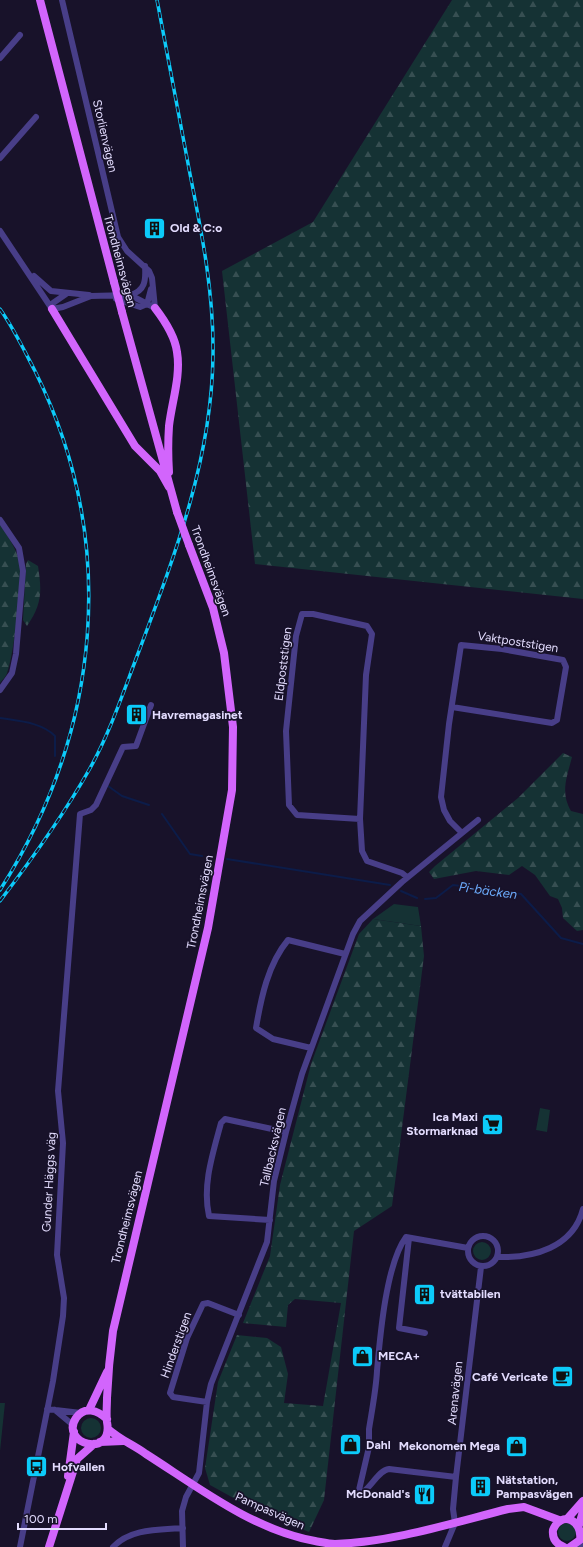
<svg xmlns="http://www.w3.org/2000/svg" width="583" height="1547" viewBox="0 0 583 1547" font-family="Figtree,sans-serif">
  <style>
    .forest { fill: url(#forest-firs) }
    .park { fill: #153234 }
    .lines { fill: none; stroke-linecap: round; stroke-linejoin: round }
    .stream { stroke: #0c1c49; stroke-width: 2 }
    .minor { stroke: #483e88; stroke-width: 6 }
    .major { stroke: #d265fc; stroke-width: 8 }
    .rail-casing { stroke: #0ccbfa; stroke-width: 3.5 }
    .rail { stroke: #18122a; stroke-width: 2; stroke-dasharray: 6; stroke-linecap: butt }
    .major-bridge { stroke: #d265fc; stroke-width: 8 }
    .labels { text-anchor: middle; stroke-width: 3.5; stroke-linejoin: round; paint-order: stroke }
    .street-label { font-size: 12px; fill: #e3dcfe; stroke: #18122a }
    .poi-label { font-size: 12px; font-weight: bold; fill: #e3dcfe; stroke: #18122a; text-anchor: start }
    .water-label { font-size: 13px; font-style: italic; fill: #6cabfc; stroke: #18122a }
  </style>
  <defs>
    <pattern id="forest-firs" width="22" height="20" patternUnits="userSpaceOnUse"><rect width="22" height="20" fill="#153234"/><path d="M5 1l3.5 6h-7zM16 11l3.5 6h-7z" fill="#374f52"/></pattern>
  </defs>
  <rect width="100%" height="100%" fill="#18122a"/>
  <path class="forest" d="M452,0h131v599l-328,-35 -33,-293 91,-49z
    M0,525c7,9 16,24 19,35 4,18 -5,96 -12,113 -1,4 -5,7 -7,10z
    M28,560l10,6c4,26 4,38 -11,60l-4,-6 3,-56z
    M563,753l9,4c-5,20 -12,35 -1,54l12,3v116l-6,1 -14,-13 -1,-10 -4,-9 -8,-3 -15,-21 -13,-9 -13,9 -33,-4 -42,8 -5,-7 6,-6 83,-68z
    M373,919l48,7 3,30 -32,250 -38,25 -30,269 -15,32 -61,-26 -38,-21 -5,-17 13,-86 19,-47 30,3 14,9 7,27 -4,29 39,3 18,-103 -46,-4 -7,6 -2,22 -43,-4 27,-67 10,-71 31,-121 48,-130z"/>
  <path class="park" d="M394,904l24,3 3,19 -48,-7z
    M540,1108l10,2 -3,22 -11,-2z
    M473 1251a9 9 0 1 1 18 0a9 9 0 1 1-18 0Z
    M0,1403h5l-5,48z
    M81 1428a10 10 0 1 1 20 0a10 10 0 1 1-20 0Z
    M558 1532a9 9 0 1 1 18 0a9 9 0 1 1-18 0Z"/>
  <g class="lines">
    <path class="stream" d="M0,718c18,3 41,4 55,18v20
      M108,786l14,10 27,9
      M162,814l28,40 12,2
      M227,859l163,26
      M401,891l16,7
      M425,899l11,-1 17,-13 68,9 40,44 22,6"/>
    <path class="minor" d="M62,0l56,237 9,14 22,20 3,7 3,30
      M0,58l20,-23
      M0,158l36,-41
      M0,231l52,78
      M34,276l17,15 38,4
      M66,294l-13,9 -1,6 11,-2 28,-11 39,-1 25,13
      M130,295c15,-4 16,-14 15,-29
      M116,299l24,8 7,-3 4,-15
      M0,520l19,28 4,23 -7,83 -4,19 -12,17
      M452,707l100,16 5,-3 1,-6 8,-47 -3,-7 -61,-11 -41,-4 -12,79 -8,73 3,13 6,11 11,11
      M360,819l-63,-4 -8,-10 -3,-74 10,-95 6,-22h11l54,12 5,8 -6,41 -6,144 2,32 5,10 35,12 5,4
      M311,1048l-38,-9 -17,-11c5,-30 12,-64 32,-88l57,14
      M270,1220l-61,-4c-7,-31 4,-63 12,-93l4,-4 61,13
      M468 1251a15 15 0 1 1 30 0a15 15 0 1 1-30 0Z
      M409,1238l-10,90 26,5
      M498,1257c35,1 75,-9 85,-48
      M207,1402l-34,-5 -3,-4 17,-55 16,-34 5,-1 31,12
      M47,1409l34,4
      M55,1410l18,15
      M456,1477l-67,-8c-10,1 -17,17 -26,23l-4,-2 10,-43v-18c3,-19 7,-39 8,-58 3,-34 9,-107 29,-134l62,11
      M575,1545l8,1
      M20,1547l33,-166 10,-65 1,-18 -7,-43 6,-112 -5,-52 22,-277 11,-4 5,-5 27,-58 13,-1 15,-41
      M113,1547c18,-19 46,-17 70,-19
      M183,1547l-1,-36 4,-14 13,-24 8,-71 4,-18 56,-142 7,-61 12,-49 16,-58 51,-140 7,-13 42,-39 76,-62
      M445,1547l10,-24 -2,-14 3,-32 25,-210"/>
    <path class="major" d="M40,0l74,282
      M155,308c10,13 20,28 22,44 4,24 -5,49 -8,74 -1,15 -1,31 0,46
      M52,309l83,137 25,25 9,16
      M122,312l55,200
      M89,1410l18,-38
      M107,1419c-9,-8 -22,-14 -31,-1 -17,26 38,41 31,4 -1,-8 0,-16 0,-24 1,-23 3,-45 6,-67l95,-403 24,-138 1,-63 -9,-74 -11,-45 -24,-63
      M108,1429c14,12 24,15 38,25 52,33 107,76 169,87 6,1 14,3 20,3 58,-2 117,-21 173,-35l16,-2 35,13
      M100,1442l23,-1
      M68,1476l6,-44
      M568,1518l15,-17
      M579,1525l4,-14
      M49,1547l28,-88 17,-15
      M564,1547c-8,-3 -12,-8 -11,-17 8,-20 30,-10 27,10l-10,7"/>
    <defs>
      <path id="rail" d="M0,309c14,20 24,41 35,62 85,171 66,361 -35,519
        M0,901c32,-42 63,-85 89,-131 21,-37 35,-80 50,-119 36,-96 73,-193 74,-296 1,-61 -11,-121 -23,-181 -11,-58 -22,-116 -33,-174"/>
    </defs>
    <use href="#rail" class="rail-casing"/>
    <use href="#rail" class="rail"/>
    <path class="major-bridge" d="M114,282l8,30
      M177,512l12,33"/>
  </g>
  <defs>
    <symbol id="building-square" viewBox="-11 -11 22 22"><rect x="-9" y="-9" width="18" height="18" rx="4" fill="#0ccbfa" stroke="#18122a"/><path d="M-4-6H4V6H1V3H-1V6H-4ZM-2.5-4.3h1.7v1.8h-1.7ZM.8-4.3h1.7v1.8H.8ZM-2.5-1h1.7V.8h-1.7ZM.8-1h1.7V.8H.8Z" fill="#111"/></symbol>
    <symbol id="supermarket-square" viewBox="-11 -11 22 22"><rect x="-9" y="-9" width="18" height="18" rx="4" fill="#0ccbfa" stroke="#18122a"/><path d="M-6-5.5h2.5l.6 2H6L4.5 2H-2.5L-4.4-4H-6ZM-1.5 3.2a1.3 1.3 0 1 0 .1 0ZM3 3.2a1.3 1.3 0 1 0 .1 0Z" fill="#111"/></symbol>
    <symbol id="shop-square" viewBox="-11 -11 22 22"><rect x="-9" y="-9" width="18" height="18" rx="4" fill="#0ccbfa" stroke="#18122a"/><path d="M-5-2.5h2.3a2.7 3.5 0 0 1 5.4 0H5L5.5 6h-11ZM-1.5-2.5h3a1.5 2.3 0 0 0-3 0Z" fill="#111"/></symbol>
    <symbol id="cafe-square" viewBox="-11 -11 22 22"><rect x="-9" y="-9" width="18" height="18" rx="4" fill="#0ccbfa" stroke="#18122a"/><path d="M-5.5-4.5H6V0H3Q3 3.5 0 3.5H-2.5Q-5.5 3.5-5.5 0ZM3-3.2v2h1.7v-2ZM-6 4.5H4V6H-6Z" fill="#111"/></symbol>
    <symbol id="bus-square" viewBox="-11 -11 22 22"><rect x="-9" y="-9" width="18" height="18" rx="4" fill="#0ccbfa" stroke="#18122a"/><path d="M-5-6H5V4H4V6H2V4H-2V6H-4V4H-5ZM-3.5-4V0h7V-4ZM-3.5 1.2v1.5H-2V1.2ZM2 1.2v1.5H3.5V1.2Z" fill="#111"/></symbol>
    <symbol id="restaurant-square" viewBox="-11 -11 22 22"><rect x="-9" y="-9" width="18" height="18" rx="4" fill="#0ccbfa" stroke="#18122a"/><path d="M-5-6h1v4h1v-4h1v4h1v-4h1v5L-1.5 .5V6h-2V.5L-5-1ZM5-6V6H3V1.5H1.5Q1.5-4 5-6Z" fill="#111"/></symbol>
  </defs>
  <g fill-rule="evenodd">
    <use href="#building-square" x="142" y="216" width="25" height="25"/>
    <use href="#building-square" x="124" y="702" width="25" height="25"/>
    <use href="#supermarket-square" x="480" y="1112" width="25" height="25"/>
    <use href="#building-square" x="412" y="1282" width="25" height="25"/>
    <use href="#shop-square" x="350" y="1344" width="25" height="25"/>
    <use href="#cafe-square" x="550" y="1364" width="25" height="25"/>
    <use href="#shop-square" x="338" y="1432" width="25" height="25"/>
    <use href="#shop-square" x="504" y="1434" width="25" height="25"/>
    <use href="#bus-square" x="24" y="1454" width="25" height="25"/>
    <use href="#building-square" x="468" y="1474" width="25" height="25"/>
    <use href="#restaurant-square" x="412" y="1482" width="25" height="25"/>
  </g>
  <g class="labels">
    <g class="street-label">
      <text transform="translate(105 136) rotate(77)" y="4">Storlienvägen</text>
      <text transform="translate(120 261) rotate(75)" y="4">Trondheimsvägen</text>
      <text transform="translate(211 571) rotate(70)" y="4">Trondheimsvägen</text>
      <text transform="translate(518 642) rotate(9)" y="4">Vaktpoststigen</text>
      <text transform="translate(283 664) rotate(-83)" y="4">Eldpoststigen</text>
      <text transform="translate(200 902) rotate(-79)" y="4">Trondheimsvägen</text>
      <text transform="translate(273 1147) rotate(-77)" y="4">Tallbacksvägen</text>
      <text transform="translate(49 1182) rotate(-87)" y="4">Gunder Häggs väg</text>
      <text transform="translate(127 1217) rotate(-76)" y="4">Trondheimsvägen</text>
      <text transform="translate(176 1345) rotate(-70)" y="4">Hinderstigen</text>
      <text transform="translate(455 1393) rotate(-84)" y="4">Arenavägen</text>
      <text transform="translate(270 1511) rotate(24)" y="4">Pampasvägen</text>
    </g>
    <g class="poi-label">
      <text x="170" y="232">Old &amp; C:o</text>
      <text x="152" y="719">Havremagasinet</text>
      <text x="478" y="1121" text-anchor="end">Ica Maxi<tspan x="478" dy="14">Stormarknad</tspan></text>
      <text x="440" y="1298">tvättabilen</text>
      <text x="378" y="1360">MECA+</text>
      <text x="548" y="1381" text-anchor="end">Café Vericate</text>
      <text x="366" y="1449">Dahl</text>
      <text x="500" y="1450" text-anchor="end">Mekonomen Mega</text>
      <text x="52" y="1471">Hofvallen</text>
      <text x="496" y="1484">Nätstation,<tspan x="496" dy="14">Pampasvägen</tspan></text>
      <text x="410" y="1498" text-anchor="end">McDonald's</text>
    </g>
    <g class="water-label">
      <text transform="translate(488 890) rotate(8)" y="5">Pi-bäcken</text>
    </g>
  </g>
  <path d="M18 1523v6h88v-6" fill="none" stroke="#e3dcfe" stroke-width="2"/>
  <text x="24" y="1523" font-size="12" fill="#e3dcfe" stroke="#18122a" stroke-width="3" paint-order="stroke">100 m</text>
</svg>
